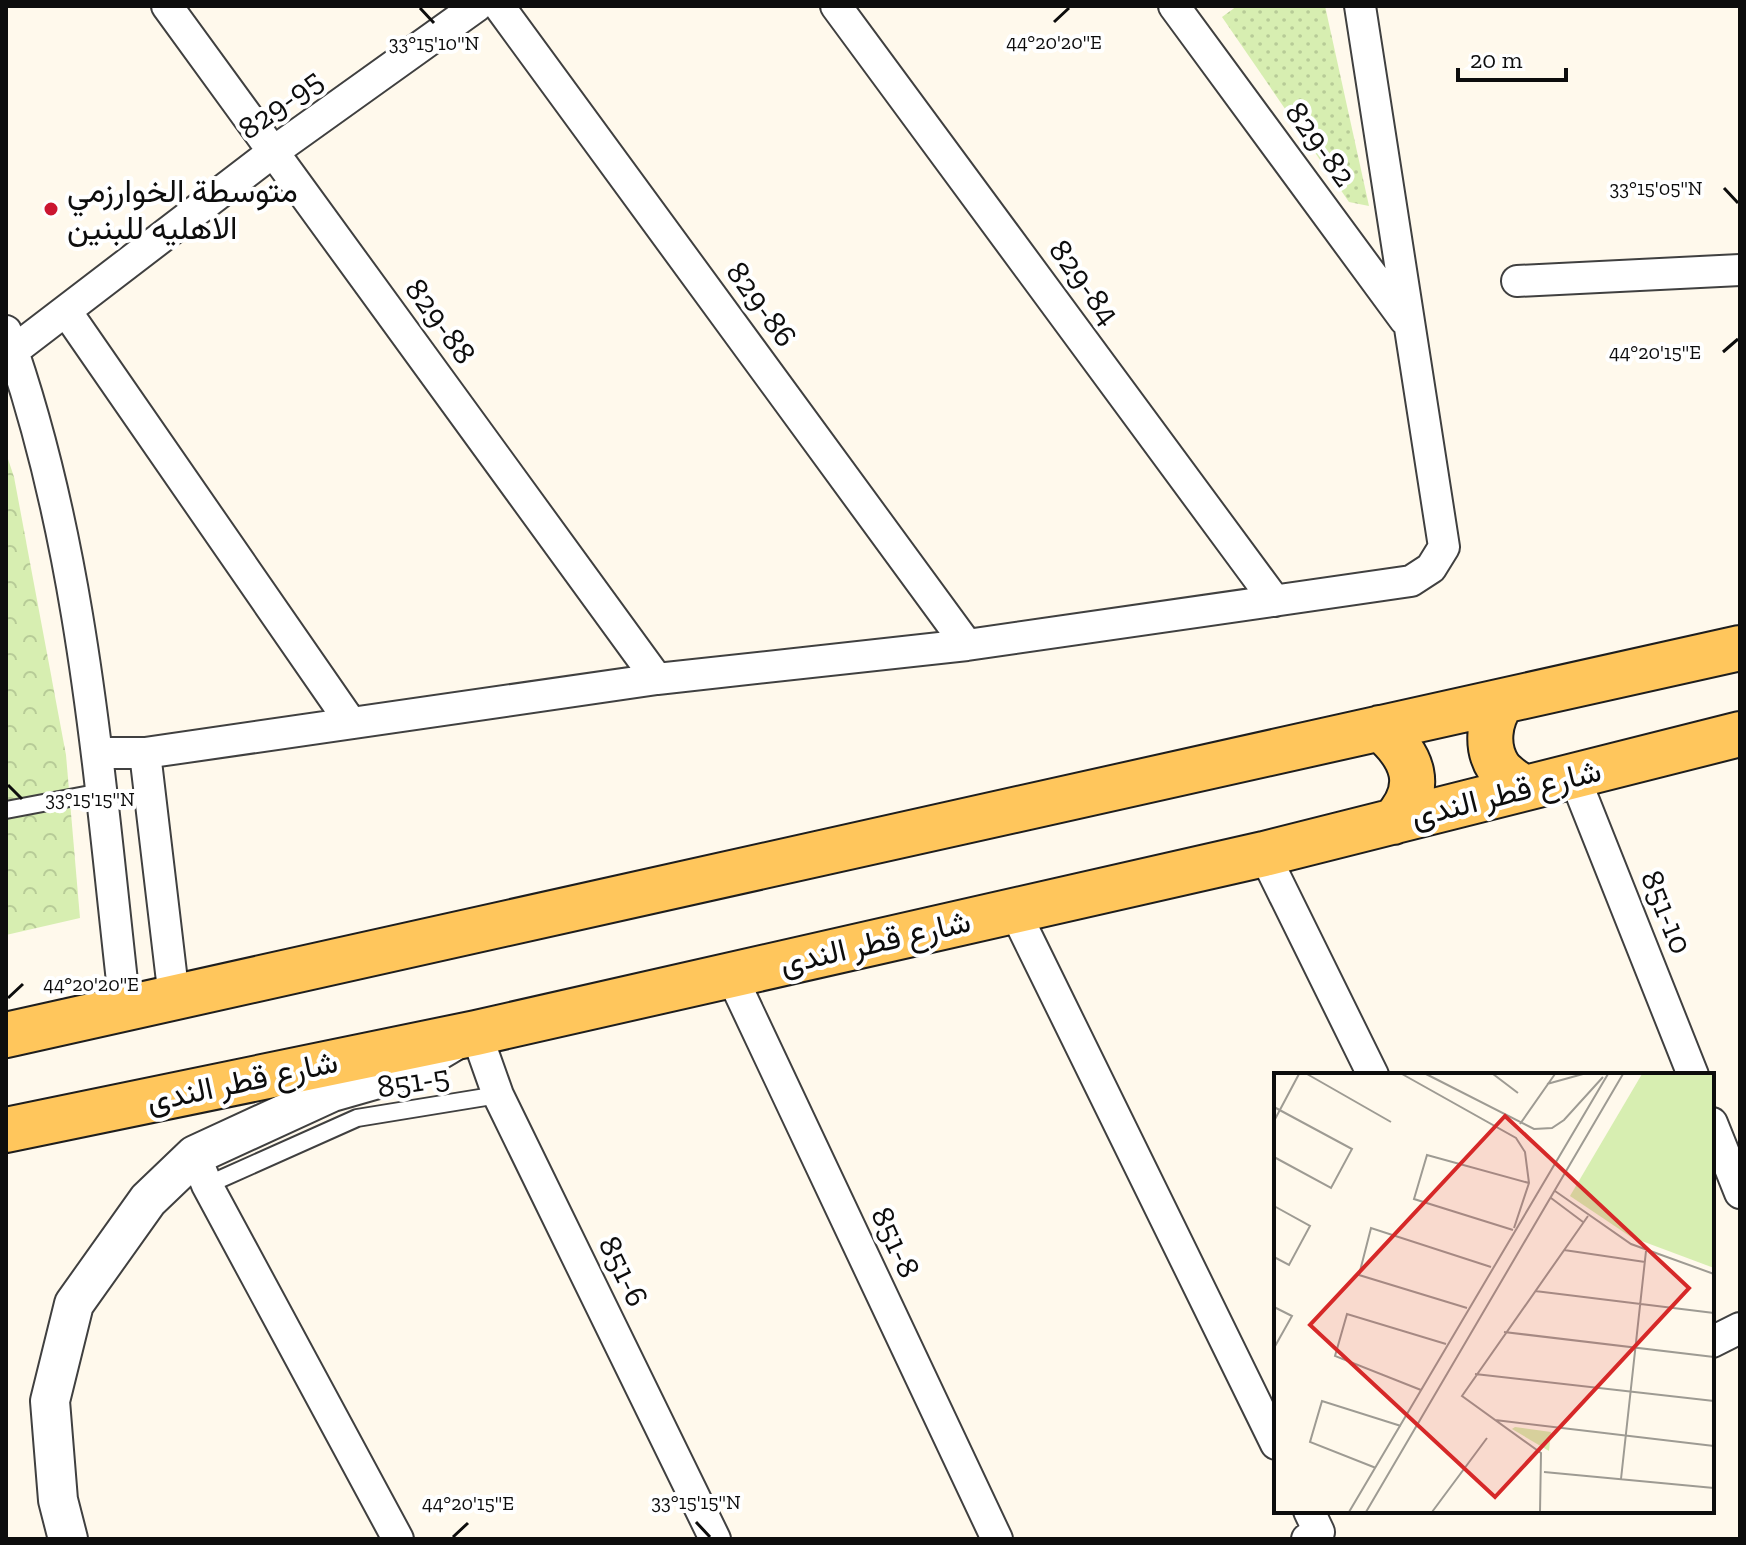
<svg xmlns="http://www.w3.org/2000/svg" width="1746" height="1545" viewBox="0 0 1746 1545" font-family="'Zilla Slab',Vazirmatn,serif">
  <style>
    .grass { fill: url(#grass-dots) }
    .park { fill: url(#park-crowns) }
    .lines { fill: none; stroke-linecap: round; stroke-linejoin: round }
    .service-casing { stroke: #404040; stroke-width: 20 }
    .minor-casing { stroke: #404040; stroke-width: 34 }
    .tertiary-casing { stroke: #404040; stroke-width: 42 }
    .primary-casing { stroke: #1e1e1e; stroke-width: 48 }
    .service { stroke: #fff; stroke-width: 16 }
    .minor { stroke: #fff; stroke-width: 30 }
    .tertiary { stroke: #fff; stroke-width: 38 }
    .primary { stroke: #ffc65c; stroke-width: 44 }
    .ticks { fill: none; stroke: #0d0d0d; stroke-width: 3 }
    .poi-dot { fill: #cb1631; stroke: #fff; stroke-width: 3 }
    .labels { text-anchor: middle; stroke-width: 8; stroke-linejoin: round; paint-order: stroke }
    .street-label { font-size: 32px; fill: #0d0d0d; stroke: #fff }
    .poi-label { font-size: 32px; fill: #0d0d0d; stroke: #fff; text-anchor: start }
    .inset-road { fill: none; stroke: #9e9b93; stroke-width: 2 }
    .view { fill: #d62828; fill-opacity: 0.15; stroke: #d62828; stroke-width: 4 }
    .inset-edge { fill: none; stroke: #0d0d0d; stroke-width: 4 }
    .ticks-label { font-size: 20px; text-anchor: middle; fill: #0d0d0d; stroke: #fff; stroke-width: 8; stroke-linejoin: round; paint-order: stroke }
  </style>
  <defs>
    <pattern id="grass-dots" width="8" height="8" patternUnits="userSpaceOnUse" patternTransform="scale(2)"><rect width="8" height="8" fill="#d7eeb1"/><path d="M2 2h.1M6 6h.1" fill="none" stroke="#b7cb97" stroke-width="1.8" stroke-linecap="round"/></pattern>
    <pattern id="park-crowns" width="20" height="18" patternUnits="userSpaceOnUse" patternTransform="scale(2)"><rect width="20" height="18" fill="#d7eeb1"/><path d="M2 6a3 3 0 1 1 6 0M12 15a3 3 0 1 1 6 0" fill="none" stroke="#b7cb97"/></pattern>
  </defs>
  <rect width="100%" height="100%" fill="#fff9ec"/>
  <path class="grass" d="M1237,6h88l44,200 -20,-4 -127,-185z"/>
  <path class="park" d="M6,453l8,24 52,278 14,163 -74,17z"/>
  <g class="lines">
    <defs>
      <path id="service" d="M6,810l95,-18
        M207,1185l150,-67 141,-23"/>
      <path id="minor" d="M167,6l490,673
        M499,6l468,639
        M836,6l439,595
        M1174,6l231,314
        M1517,281l223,-11
        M66,311l285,412
        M6,331c78,218 93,449 119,677
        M13,351l260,-199 204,-146
        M97,753h48l512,-74 310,-34 444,-64 20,-13 13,-21 -84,-541
        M145,753l29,245
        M1574,776l119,299
        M1264,854l109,221
        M1014,910l262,534
        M731,975l266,564
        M476,1033l22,62 217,444
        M1712,1123l28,70
        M195,1155l12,30 191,354
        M1712,1342l28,-14
        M1307,1539l12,-7 -10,-21"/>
      <path id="tertiary" d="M68,1539l-10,-39 -8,-99 24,-97 74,-104 47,-45 137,-63 70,-20 49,-29"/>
      <path id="primary" d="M1503,701c-14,18 -18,46 -4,67 6,8 17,15 25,20
        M1380,728c33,28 46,59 13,94
        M6,1035l1734,-387
        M6,1130l470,-97 788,-179 476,-120"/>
    </defs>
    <use href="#service" class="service-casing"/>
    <use href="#minor" class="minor-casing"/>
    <use href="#tertiary" class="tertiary-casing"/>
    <use href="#primary" class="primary-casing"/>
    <use href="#service" class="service"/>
    <use href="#minor" class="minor"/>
    <use href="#tertiary" class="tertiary"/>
    <use href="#primary" class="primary"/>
  </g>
  <path class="ticks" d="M420,8l14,15M1054,22l15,-14M1724,188l14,15M1723,352l15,-13M8,785l14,14M8,998l15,-14M696,1522l14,15M453,1537l15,-14"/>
  <circle class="poi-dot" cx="51" cy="209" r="8"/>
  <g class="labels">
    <g class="street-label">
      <text transform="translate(280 104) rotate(-36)" y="11">829-95</text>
      <text transform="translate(1321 144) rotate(54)" y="11">829-82</text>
      <text transform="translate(1085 282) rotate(54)" y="11">829-84</text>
      <text transform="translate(762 304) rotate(54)" y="11">829-86</text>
      <text transform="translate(441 321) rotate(54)" y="11">829-88</text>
      <text transform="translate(1506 793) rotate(-14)" y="11">شارع قطر الندى</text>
      <text transform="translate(1667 912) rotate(68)" y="11">851-10</text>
      <text transform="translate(875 942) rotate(-13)" y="11">شارع قطر الندى</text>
      <text transform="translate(242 1081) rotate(-12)" y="11">شارع قطر الندى</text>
      <text transform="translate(413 1081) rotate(-9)" y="11">851-5</text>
      <text transform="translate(896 1242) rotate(65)" y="11">851-8</text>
      <text transform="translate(624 1271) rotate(64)" y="11">851-6</text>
    </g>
    <g class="poi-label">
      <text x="67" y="202">متوسطة الخوارزمي<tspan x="67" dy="37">الاهليه للبنين</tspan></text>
    </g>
  </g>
  <g transform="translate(1274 1073)">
    <rect width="440" height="440" fill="#fff9ec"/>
    <path d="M241,354l36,5 -2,19 -37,-22z" fill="#d7eeb1"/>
    <path d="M368,1h72v194l-83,-31 -61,-41z" fill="#d7eeb1"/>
    <path class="inset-road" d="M33,1l84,48M128,1l114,64 9,14 4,31 -15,45M152,1l108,55 18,-1 12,-8 39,-43M219,1l25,19M273,11l36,-10M0,34l78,42 -21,39 -57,-31M0,48l25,-47M246,51l35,-50M281,118l76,53 83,30M277,125l32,24M0,133l36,20 -21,39 -15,-8M239,157l-99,-31 13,-44 102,28M290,177l81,12M261,218l179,22M0,234l18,9 -18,32M193,235l-108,-33 12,-47 120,39M230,259l210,25M201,301l239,27M147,317l-86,-34 12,-42 99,30M221,347l219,26M102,395l-66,-26 12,-41 79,25M270,399l170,16M347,406l25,-228M75,439l259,-438M92,439l257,-438M158,439l55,-74M266,439l1,-59 -79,-57 126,-180"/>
    <path class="view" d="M231,43l184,172 -194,209 -185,-172z"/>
    <rect width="440" height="440" class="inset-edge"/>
  </g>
  <g class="ticks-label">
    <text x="1054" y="49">44°20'20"E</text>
    <text x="434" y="50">33°15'10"N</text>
    <text x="1656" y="195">33°15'05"N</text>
    <text x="1655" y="359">44°20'15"E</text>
    <text x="90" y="806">33°15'15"N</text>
    <text x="91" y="991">44°20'20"E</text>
    <text x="696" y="1509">33°15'15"N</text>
    <text x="468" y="1510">44°20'15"E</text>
  </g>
  <rect width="1746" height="1545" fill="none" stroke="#0d0d0d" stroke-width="16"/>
  <path d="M1458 68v12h108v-12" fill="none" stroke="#0d0d0d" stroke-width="4"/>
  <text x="1470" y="68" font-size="24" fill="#0d0d0d" stroke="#ffffff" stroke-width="6" paint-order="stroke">20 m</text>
</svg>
